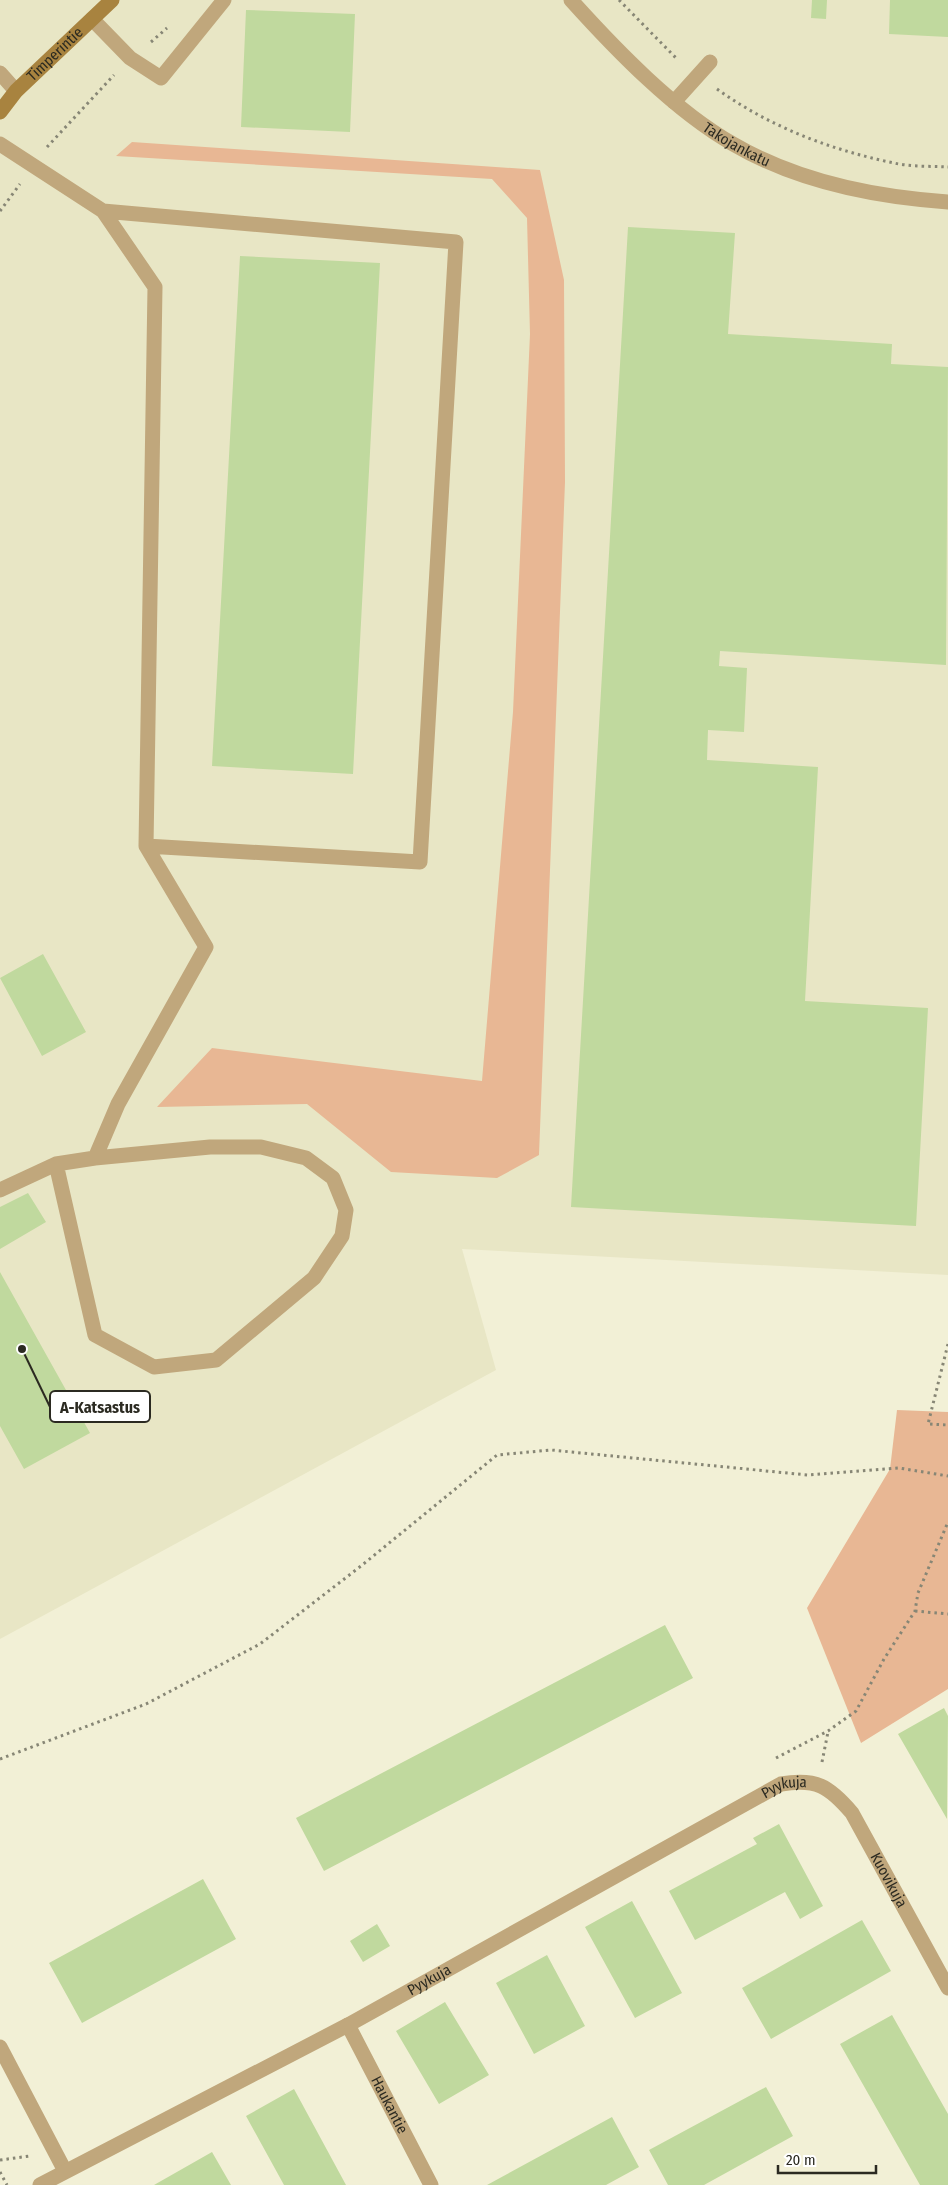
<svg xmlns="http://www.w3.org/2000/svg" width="948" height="2185" viewBox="0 0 948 2185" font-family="'Fira Sans Condensed',sans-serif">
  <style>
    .built { fill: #e8e6c5 }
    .green { fill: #e8b794 }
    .building { fill: #c0d99e }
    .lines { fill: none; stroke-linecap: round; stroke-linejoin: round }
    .path { stroke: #878675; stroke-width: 3; stroke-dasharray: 2.5 4; stroke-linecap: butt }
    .lane { stroke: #c0a77c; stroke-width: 15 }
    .street { stroke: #c0a77c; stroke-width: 15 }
    .secondary { stroke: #a8833f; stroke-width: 15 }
    .labels { text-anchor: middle; stroke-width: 4.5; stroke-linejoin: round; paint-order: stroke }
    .street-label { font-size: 15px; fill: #2b2a21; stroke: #fff }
    .leader { fill: none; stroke: #2b2a21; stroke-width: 2 }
    .callout-dot { fill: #2b2a21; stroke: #fff; stroke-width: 2 }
    .callout { fill: #fff; stroke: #2b2a21; stroke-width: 2 }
    .callout-label { font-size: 16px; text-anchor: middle; font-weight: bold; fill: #2b2a21 }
  </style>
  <rect width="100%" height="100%" fill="#f2f0d6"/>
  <path class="built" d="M0,0h948v1275l-486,-26 34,121 -496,269z"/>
  <path class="green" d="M132,142l408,28 24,110 1,202 -26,673 -42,23 -106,-6 -84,-68 -150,3 55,-59 270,33 31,-369 17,-378 -3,-116 -35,-39 -376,-23z
    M897,1410l51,2v277l-87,54 -54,-135 83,-139z"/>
  <path class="building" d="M812,0h15l-1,19 -15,-1z
    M890,0h58v37l-59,-3z
    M246,10l109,4 -5,118 -109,-5z
    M628,227l107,6 -7,101 164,10 -1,20 57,3 -2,298 -226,-14 -1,15 28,2 -3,64 -36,-2 -1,30 111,7 -13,234 123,7 -12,218 -345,-19z
    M240,256l140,7 -27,511 -141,-8z
    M43,954l43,78 -44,24 -42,-78z
    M28,1193l18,29 -46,27v-42z
    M0,1272l90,161 -66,36 -24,-43z
    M665,1625l28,53 -369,193 -28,-53z
    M944,1708l4,8 -1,103 -49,-85z
    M779,1824l44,82 -23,13 -15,-27 -90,48 -26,-49 88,-47 -4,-6z
    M203,1879l33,60 -154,84 -33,-60z
    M632,1901l50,92 -47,25 -50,-91z
    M862,1920l29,51 -120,68 -29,-51z
    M377,1924l13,22 -27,16 -13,-21z
    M547,1955l38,71 -51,28 -38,-71z
    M445,2002l44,73 -50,29 -43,-73z
    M892,2015l56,99v71h-28l-80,-141z
    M766,2087l27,49 -89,49h-36l-19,-35z
    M294,2089l52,96h-62l-38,-69z
    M612,2117l27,50 -33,18h-119z
    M212,2152l19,33h-77z"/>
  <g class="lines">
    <path class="path" d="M619,0l59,60
      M151,42l16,-14
      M717,89c53,38 114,61 177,74 17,4 37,3 54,4
      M47,147l67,-72
      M0,211l20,-27
      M948,1344l-20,80 20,1
      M915,1611l33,3
      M776,1758l52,-27 28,-20 28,-52 31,-48 3,-18 30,-71
      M0,1759l146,-55 114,-60 101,-78 136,-111 54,-5 257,25 91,-7 49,8
      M822,1762l6,-30
      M0,2160l30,-4
      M0,2172l7,13"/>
    <path class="lane" d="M92,19l38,39 31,20 63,-78
      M0,73l16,18
      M674,102l36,-40
      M0,144l103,67 52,76 -9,559 60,101 -88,157 -23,54
      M103,211l353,31 -36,620 -274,-16
      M0,1190l56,-26 39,-6 115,-11h51l45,11 27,20 13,32 -4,26 -28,42 -98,82 -62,7 -59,-32 -39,-171
      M0,2047l65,124"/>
    <g class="street">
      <path id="s1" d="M571,0c45,50 104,111 162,144 65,38 141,53 215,58"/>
      <path id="s2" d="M348,2025l83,160"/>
      <path id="s3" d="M40,2185l308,-160 433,-241c35,-6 48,2 71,29l96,175"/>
    </g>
    <path class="secondary" id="s4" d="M0,112l16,-21 96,-91"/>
  </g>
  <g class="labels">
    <g class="street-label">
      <text dy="5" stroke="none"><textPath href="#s4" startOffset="80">Timperintie</textPath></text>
      <text dy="5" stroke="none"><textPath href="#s1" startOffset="221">Takojankatu</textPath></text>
      <text dy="5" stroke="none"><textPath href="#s3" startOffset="845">Pyykuja</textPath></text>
      <text dy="5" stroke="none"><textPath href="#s3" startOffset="1001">Kuovikuja</textPath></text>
      <text dy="5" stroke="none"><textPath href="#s3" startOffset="440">Pyykuja</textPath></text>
      <text dy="5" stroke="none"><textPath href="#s2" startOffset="90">Haukantie</textPath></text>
    </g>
  </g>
  <path class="leader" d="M22 1349L50 1407"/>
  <circle class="callout-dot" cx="22" cy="1349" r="5"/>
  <rect class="callout" x="50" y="1391" width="100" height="31" rx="5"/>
  <g class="callout-label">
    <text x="100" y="1413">A-Katsastus</text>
  </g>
  <path d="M778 2165v8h98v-8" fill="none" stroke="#2b2a21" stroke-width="2.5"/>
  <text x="786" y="2165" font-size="15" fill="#2b2a21" stroke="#ffffff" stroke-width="4" paint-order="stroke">20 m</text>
</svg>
